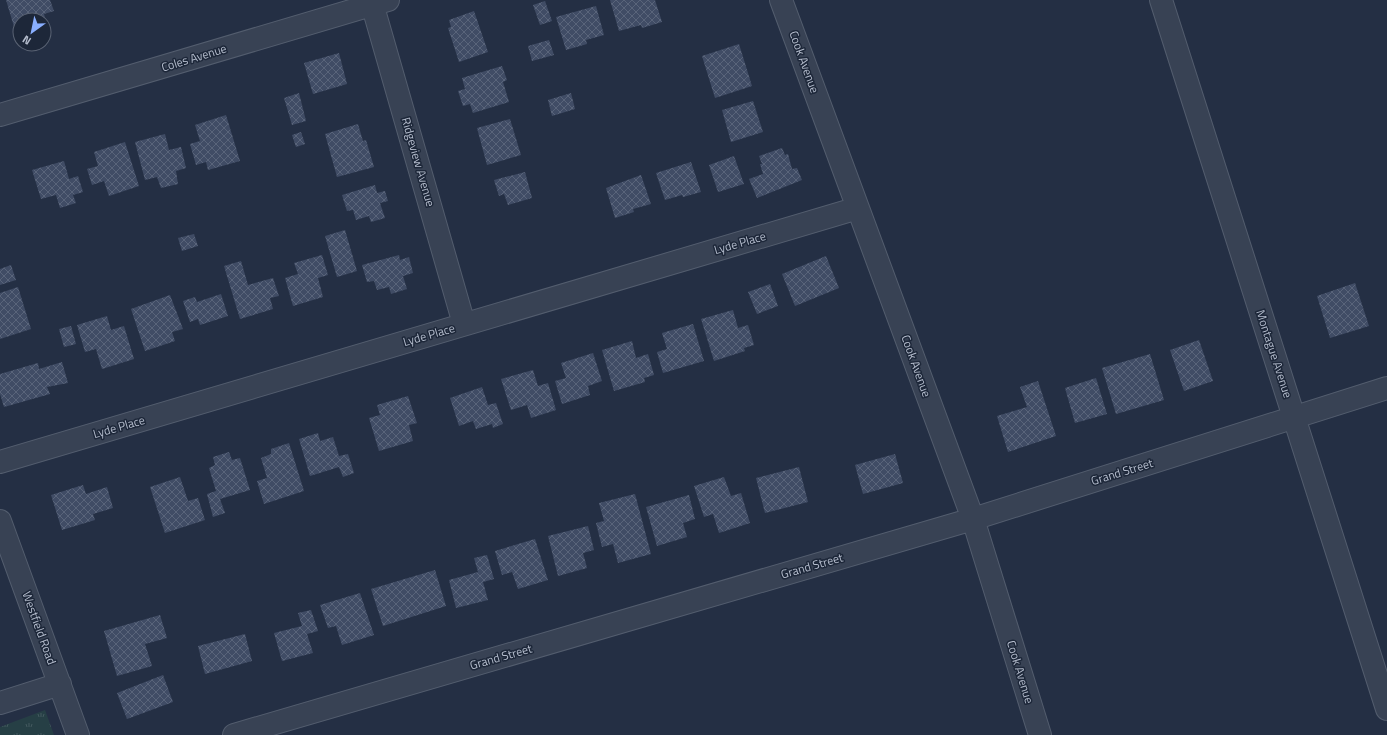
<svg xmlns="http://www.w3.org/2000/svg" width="1387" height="735" viewBox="0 0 1387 735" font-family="'Titillium Web',sans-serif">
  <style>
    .grass { fill: url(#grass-tufts) }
    .building { fill: url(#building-cross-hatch) }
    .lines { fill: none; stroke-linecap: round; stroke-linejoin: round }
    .street-casing { stroke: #535d6e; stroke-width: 24 }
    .street { stroke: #384254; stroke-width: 22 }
    .labels { text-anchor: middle; stroke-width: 3; stroke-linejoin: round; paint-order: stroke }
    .street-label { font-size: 12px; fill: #b5bdcd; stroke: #1d2739 }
  </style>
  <defs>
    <pattern id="grass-tufts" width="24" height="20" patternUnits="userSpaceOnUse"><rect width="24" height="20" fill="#263f45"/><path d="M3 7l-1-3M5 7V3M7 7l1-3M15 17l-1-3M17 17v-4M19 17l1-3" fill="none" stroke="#43595f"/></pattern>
    <pattern id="building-cross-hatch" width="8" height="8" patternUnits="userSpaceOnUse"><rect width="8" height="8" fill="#404c65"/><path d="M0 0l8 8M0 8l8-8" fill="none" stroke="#59647a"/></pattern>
  </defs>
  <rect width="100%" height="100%" fill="#242f44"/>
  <path class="grass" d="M45,710l9,25h-54v-8z"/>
  <path class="building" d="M6,0h44l4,11 -10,3 5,18 -5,1v-13h-24v20h-2z
    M610,0h45l7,22 -20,6 -1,-3 -22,6z
    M545,1l7,20 -12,4 -7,-20z
    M596,6l8,29 -18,5 1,4 -21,6 -10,-33z
    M474,11l14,41 -29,10 -11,-34 3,-1 -2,-7z
    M549,40l5,15 -22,6 -4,-15z
    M739,44l13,42 -37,12 -13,-42z
    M339,53l8,31 -34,10 -9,-31z
    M502,66l5,14 -4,2 6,20 -36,11 -3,-9 -7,2 -5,-15 7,-2 -3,-11z
    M299,93l7,28 -14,4 -8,-27z
    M571,93l4,16 -23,7 -4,-16z
    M753,101l10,31 -32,10 -9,-32z
    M226,115l14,46 -32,9 -2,-8 -10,3 -6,-21 10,-3 -5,-16z
    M510,119l11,36 -34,10 -10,-37z
    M358,124l5,17 3,-1 8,27 -37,10 -12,-43z
    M301,132l4,12 -9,3 -4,-12z
    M165,134l4,16 12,-3 5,21 -10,3 2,13 -17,4 -4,-11 -12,3 -10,-38z
    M125,142l14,44 -30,10 -5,-15 -12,4 -5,-16 11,-3 -4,-14z
    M782,148l3,7 3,-1 4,15 5,-1 5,12 -45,18 -8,-19 14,-5 -3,-10h2l-3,-8z
    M734,156l10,28 -26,8 -9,-27z
    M64,161l5,18 9,-3 5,16 -10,3 3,8 -16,5 -4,-13 -15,4 -9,-29z
    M691,162l10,30 -18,5 -1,-2 -17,5 -9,-27z
    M525,172l7,26 -24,7 -4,-11 -5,2 -5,-16z
    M641,175l10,29 -18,5 1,3 -19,6 -9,-30z
    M375,185l2,8 8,-2 3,10 -8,2 5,15 -14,4 -2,-6 -13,4 -3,-10 -6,1 -5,-16z
    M345,230l12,41 -20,6 -12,-41z
    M194,234l4,12 -16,5 -4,-13z
    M322,255l6,20 -10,3 5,19 -30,9 -8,-28 13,-4 -4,-11z
    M399,255l1,5 9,-3 4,16 -10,3 4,13 -16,5 -2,-7 -12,3 -3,-9 -7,1 -5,-17z
    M826,256l13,32 -44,18 -13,-32z
    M241,261l7,24 25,-7 6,18 -9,2 3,11 -33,10 -16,-53z
    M11,265l5,15 -16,5v-16z
    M1355,283l14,43 -39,12 -13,-42z
    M770,284l8,22 -21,8 -9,-22z
    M18,287l13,42 -31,10v-46z
    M221,294l7,22 -28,9 -2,-6 -8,3 -7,-21 12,-4 2,5z
    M170,295l13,34 -11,3 3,9 -30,10 -14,-42z
    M733,310l5,18 10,-3 6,20 -10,3 1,3 -31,10 -13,-42z
    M107,316l4,14 13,-4 10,33 -32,10 -6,-20 -11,3 -8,-27z
    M693,324l11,37 -41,12 -6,-21 10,-3 -5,-16z
    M71,326l5,18 -12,3 -5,-18z
    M1199,340l14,41 -29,10 -14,-41z
    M632,341l4,17 12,-4 6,21 -10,3 1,4 -31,9 -12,-41z
    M593,353l9,28 -14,5 2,9 -28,9 -7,-23 11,-3 -5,-15z
    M1150,354l14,46 -48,14 -14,-46z
    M62,362l6,21 -21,4 3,7 -46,13 -4,-13v-20l38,-11 1,6z
    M533,370l5,16 10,-3 8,27 -25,8 -4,-13 -16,5 -10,-31z
    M1096,378l11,36 -32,9 -10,-35z
    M1038,381l18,55 -48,16 -11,-36 30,-9 -7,-20z
    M482,387l6,18 8,-2 7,21 -10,4 -1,-4 -16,5 -3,-8 -14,5 -9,-28z
    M408,396l9,27 -8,2 4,16 -34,10 -10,-33 11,-3 -3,-10z
    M318,433l2,8 13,-4 6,19 9,-2 6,19 -11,4 -4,-10 -29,9 -11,-37z
    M289,443l15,48 -40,13 -7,-23 10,-3 -6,-20 10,-4v-5z
    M229,452l3,8 8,-2 10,32 -30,9 5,14 -12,4 -6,-23 9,-3 -7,-23 6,-3 -2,-8z
    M895,454l8,29 -40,11 -8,-29z
    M799,467l9,35 -43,11 -9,-35z
    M180,477l8,24 10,-3 7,22 -40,13 -15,-46z
    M724,477l7,19 10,-3 9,30 -31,10 -6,-19 -9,3 -10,-31z
    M83,485l3,9 21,-7 6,21 -20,6 2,6 -33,10 -11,-35z
    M635,494l16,60 -33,9 -5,-19 -11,3 -6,-24 8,-2 -5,-18z
    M689,495l6,24 -12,4 4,14 -30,9 -11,-39z
    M588,526l6,24 -11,3 4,15 -29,8 -10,-40z
    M535,539l13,41 -30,9 -6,-17 -10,3 -7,-24z
    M487,555l7,24 -11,3 5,18 -32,8 -7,-28 29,-8 -4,-14z
    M435,570l11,36 -63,20 -12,-37z
    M360,593l14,42 -32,10 -6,-19 -8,2 -8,-23z
    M311,610l7,21 -11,3 6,19 -31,8 -8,-28 28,-7 -4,-13z
    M160,615l7,23 -22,6 7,22 -35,10 -13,-45z
    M245,634l7,27 -47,13 -7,-28z
    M163,675l10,27 -46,17 -10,-26z"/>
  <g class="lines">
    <defs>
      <path id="street" d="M371,0l93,324
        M781,0l192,519 67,216
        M1161,0l226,709
        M0,115l388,-115
        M0,462l858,-254
        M0,521l78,214
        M0,703l60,-19
        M234,735l739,-216 414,-131"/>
    </defs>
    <use href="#street" class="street-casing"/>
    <use href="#street" class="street"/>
  </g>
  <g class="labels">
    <g class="street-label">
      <text transform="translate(194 58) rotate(-17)" y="4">Coles Avenue</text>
      <text transform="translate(804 62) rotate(70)" y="4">Cook Avenue</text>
      <text transform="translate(418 162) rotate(74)" y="4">Ridgeview Avenue</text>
      <text transform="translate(740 243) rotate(-16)" y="4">Lyde Place</text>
      <text transform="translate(429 335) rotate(-16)" y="4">Lyde Place</text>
      <text transform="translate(1274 354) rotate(72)" y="4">Montague Avenue</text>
      <text transform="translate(916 366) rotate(70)" y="4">Cook Avenue</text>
      <text transform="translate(119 427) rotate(-16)" y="4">Lyde Place</text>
      <text transform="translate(1122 472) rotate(-17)" y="4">Grand Street</text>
      <text transform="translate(812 566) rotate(-16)" y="4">Grand Street</text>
      <text transform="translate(39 628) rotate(70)" y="4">Westfield Road</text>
      <text transform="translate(501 657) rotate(-16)" y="4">Grand Street</text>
      <text transform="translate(1020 672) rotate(73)" y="4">Cook Avenue</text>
    </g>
  </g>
  <g transform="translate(32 32) rotate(213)"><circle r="19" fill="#1d2739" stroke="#5a6374"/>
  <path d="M0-3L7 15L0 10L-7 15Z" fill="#89afff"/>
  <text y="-6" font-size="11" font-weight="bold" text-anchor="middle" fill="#b5bdcd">N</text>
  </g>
</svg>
